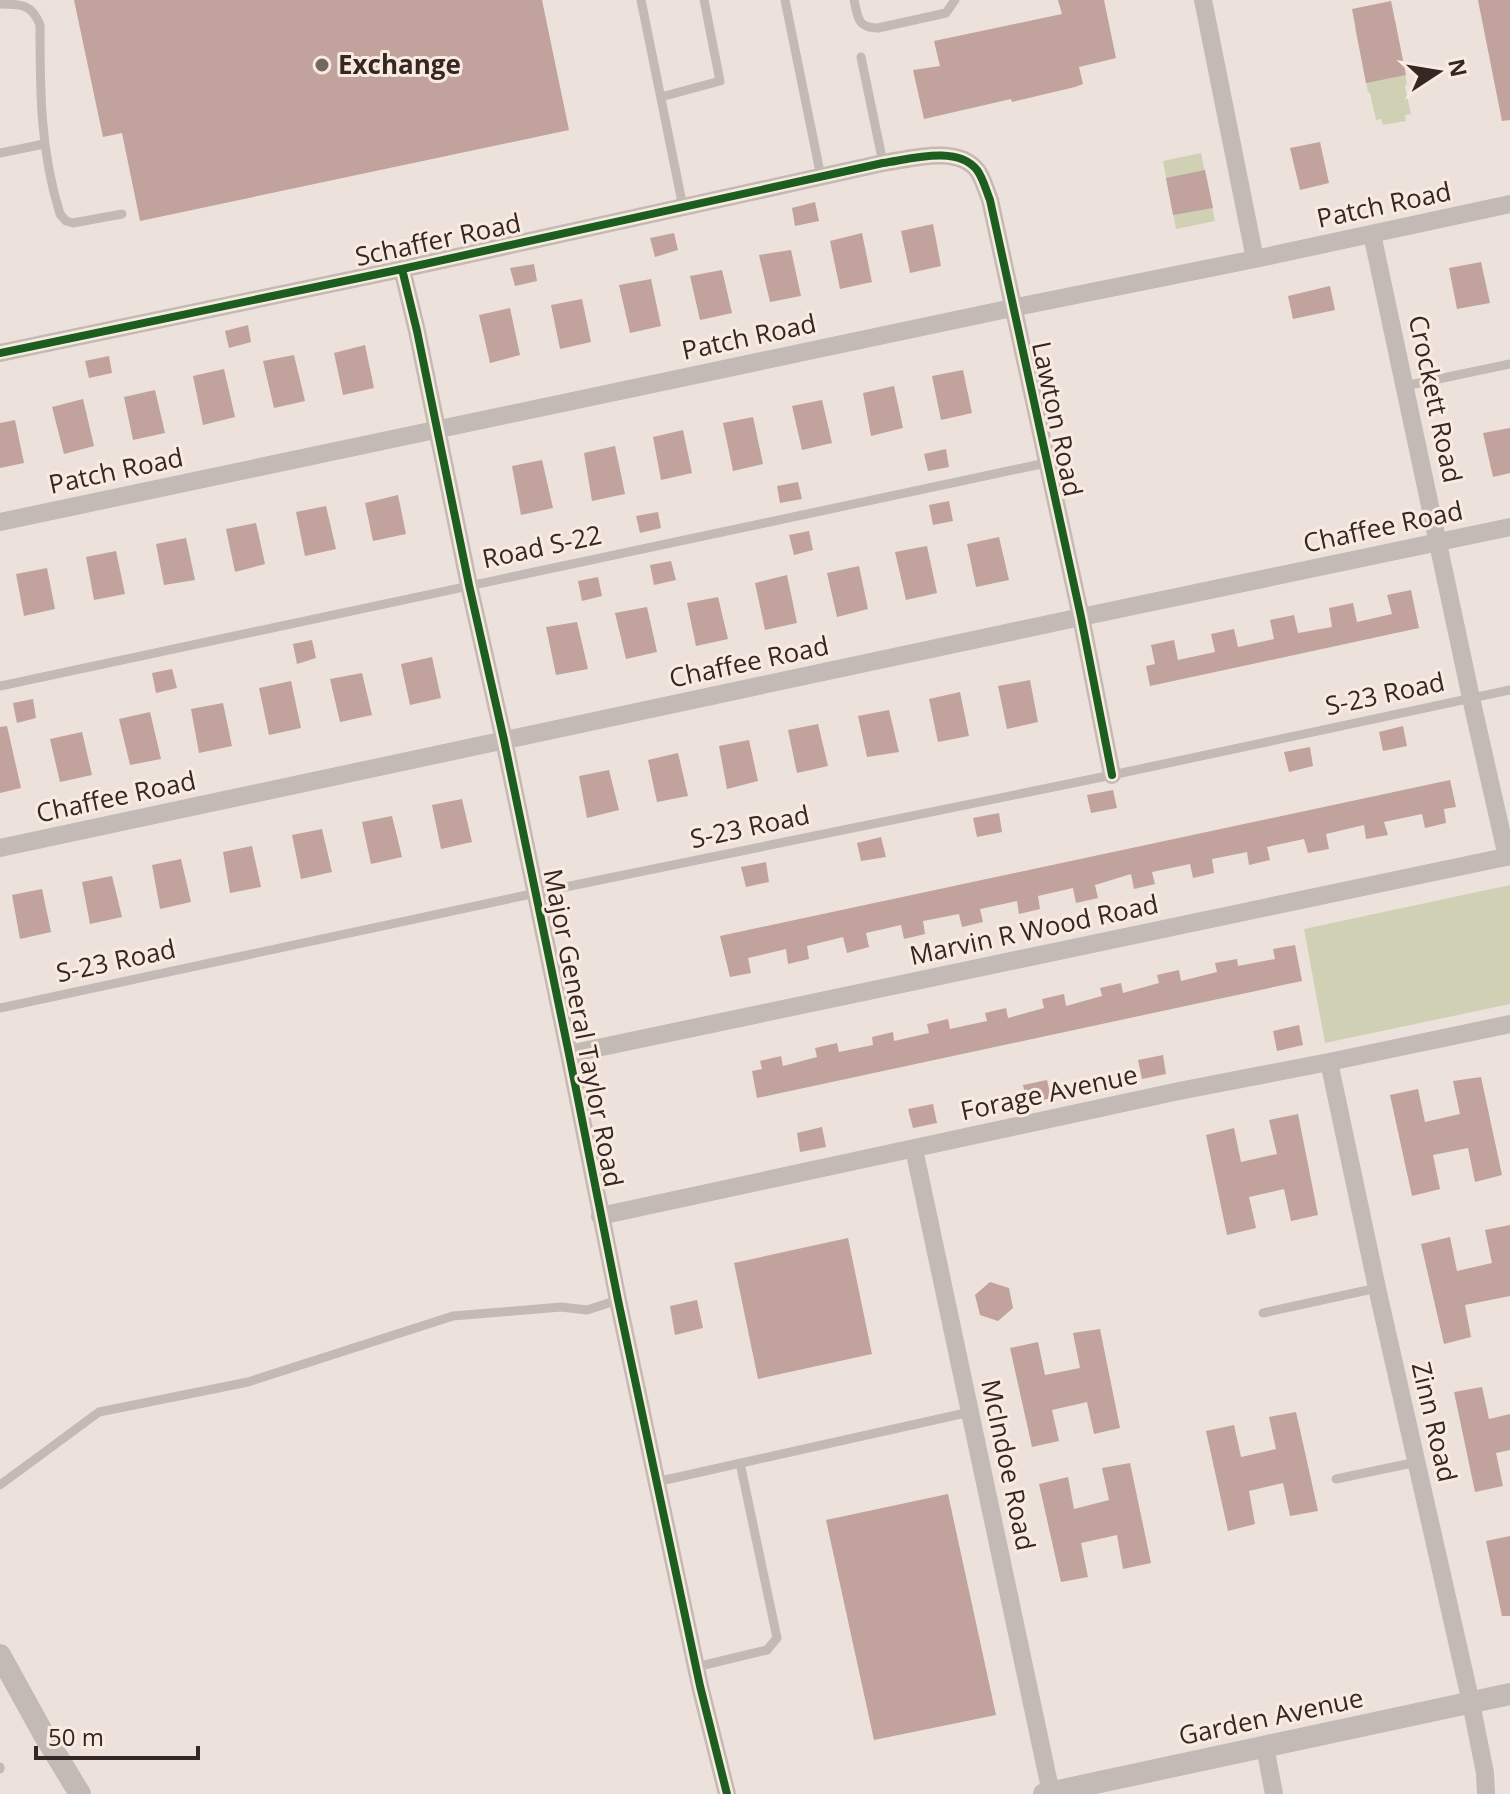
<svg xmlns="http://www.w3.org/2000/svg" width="1510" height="1794" viewBox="0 0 1510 1794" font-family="'Open Sans',sans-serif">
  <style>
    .green { fill: #cfd0b4 }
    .building { fill: #c1a29c }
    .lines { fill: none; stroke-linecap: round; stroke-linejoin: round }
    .service { stroke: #c4bab5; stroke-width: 9 }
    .minor { stroke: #c4bab5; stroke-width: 18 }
    .tertiary { stroke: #c4bab5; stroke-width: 22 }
    .cycleway-casing { stroke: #faebe1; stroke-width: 13 }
    .cycleway { stroke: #1b5e20; stroke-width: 8 }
    .poi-dot { fill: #746864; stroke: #faebe1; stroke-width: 3 }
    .labels { text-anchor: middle; stroke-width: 6; stroke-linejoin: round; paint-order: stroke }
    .poi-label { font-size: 26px; font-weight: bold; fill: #342724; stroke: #faebe1; text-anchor: start }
    .street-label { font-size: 26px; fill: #342724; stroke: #faebe1 }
  </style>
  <rect width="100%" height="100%" fill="#ece2db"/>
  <path class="green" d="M1395,20l12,64 -2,2 6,28 -6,1 1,6 -23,4 -2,-6 -5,1 -6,-27 -2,-1 -13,-63z
    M1201,153l14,68 -39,8 -13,-68z
    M1510,885v119l-185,39 -21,-114z"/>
  <path class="building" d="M74,0h468l27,130 -429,91 -18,-88 -19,4z
    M1058,0h46l12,58 -37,9 4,17 -8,3 -63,15 -1,-3 -87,20 -11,-49 27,-4 -6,-25 128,-27z
    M1478,0h32v120l-8,1z
    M1391,1l15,74 -40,8 -14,-74z
    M1320,142l9,41 -29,7 -10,-42z
    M1205,170l8,38 -40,7 -7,-37z
    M815,202l4,19 -24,5 -3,-18z
    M933,224l8,42 -31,7 -9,-42z
    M674,233l4,17 -23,7 -5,-19z
    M862,233l10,49 -32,7 -10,-48z
    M791,250l10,46 -31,6 -11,-47z
    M1481,262l9,41 -33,6 -8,-41z
    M534,264l3,17 -22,5 -5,-18z
    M722,270l10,43 -32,7 -10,-44z
    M651,279l10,47 -31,7 -11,-48z
    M1330,286l5,24 -42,9 -5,-23z
    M582,299l9,43 -31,7 -9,-44z
    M510,308l10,47 -30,8 -11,-48z
    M248,325l3,17 -22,6 -4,-17z
    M365,345l9,43 -31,7 -9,-42z
    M294,355l11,46 -31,7 -11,-47z
    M109,356l3,17 -23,5 -4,-17z
    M224,369l11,48 -32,8 -10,-49z
    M963,370l9,43 -31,7 -9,-44z
    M894,386l9,42 -32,8 -8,-43z
    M155,390l10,43 -32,7 -9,-43z
    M83,399l11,47 -30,8 -12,-47z
    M822,400l10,43 -30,7 -10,-44z
    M753,417l10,47 -30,7 -10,-48z
    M15,420l9,43 -24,5v-45z
    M1510,428v45l-17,4 -10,-44z
    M683,430l9,43 -31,7 -8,-43z
    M615,446l10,48 -33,7 -8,-48z
    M946,449l3,18 -21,4 -4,-17z
    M542,460l11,48 -32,7 -9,-49z
    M798,482l4,17 -22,4 -3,-17z
    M398,495l8,39 -33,7 -8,-38z
    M949,501l4,20 -20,4 -4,-20z
    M326,506l10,43 -31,7 -9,-44z
    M658,512l3,16 -21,5 -4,-17z
    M256,523l9,41 -30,8 -9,-43z
    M809,531l4,19 -19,5 -5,-20z
    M999,537l10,43 -33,7 -9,-43z
    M186,538l9,42 -31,5 -8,-41z
    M927,546l10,47 -31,7 -11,-48z
    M116,551l9,43 -31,6 -8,-43z
    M671,561l5,19 -22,5 -4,-20z
    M859,566l9,43 -31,8 -10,-44z
    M47,568l8,41 -31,7 -8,-42z
    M787,575l10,48 -32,7 -10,-47z
    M598,577l4,19 -20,5 -4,-20z
    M1411,590l8,38 -269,58 -4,-20 9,-2 -4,-19 23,-5 4,20 37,-8 -4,-18 23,-5 4,18 36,-8 -4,-19 24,-5 4,18 34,-6 -3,-19 24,-5 4,19 35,-8 -5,-19z
    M718,597l10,42 -32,7 -9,-43z
    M647,607l10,45 -31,7 -11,-46z
    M577,622l11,47 -32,6 -10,-48z
    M312,640l4,18 -19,6 -4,-20z
    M432,657l9,41 -31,7 -9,-41z
    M172,669l5,19 -21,5 -4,-20z
    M362,673l10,42 -32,7 -10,-43z
    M1030,680l8,42 -31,7 -9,-43z
    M291,681l10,47 -32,7 -10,-47z
    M960,692l9,44 -31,6 -9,-43z
    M33,699l3,19 -19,5 -4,-20z
    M223,703l9,43 -33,7 -8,-44z
    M889,710l10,42 -32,5 -9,-41z
    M150,712l11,47 -31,6 -11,-46z
    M818,724l10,42 -31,7 -9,-43z
    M7,726l14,62 -21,5v-66z
    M1403,726l4,20 -24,5 -4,-19z
    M82,732l10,43 -32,7 -10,-43z
    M749,740l9,41 -31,8 -8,-43z
    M1310,747l3,19 -24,6 -5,-20z
    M678,753l10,43 -31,6 -9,-42z
    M609,770l10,40 -32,8 -8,-42z
    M1450,780l6,27 -12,2 2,14 -21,5 -3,-14 -38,8 4,13 -22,4 -2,-14 -38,9 3,15 -21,4 -4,-14 -37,8 3,13 -21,5 -2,-13 -35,7 2,14 -21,5 -3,-14 -38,8 3,12 -21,5 -3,-15 -36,11 3,13 -22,5 -3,-15 -35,8 2,13 -21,5 -2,-13 -37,8 3,13 -21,5 -3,-13 -36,7 2,13 -21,5 -3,-14 -35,8 3,14 -22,6 -4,-16 -36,9 2,13 -21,5 -2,-15 -38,9 3,15 -21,4 -10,-41z
    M1113,790l4,18 -26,5 -4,-18z
    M462,799l10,43 -31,7 -9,-44z
    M999,813l3,19 -25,5 -4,-19z
    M392,816l10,41 -31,7 -9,-42z
    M322,829l10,43 -31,7 -9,-44z
    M881,837l5,20 -25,4 -4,-18z
    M252,846l9,41 -31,6 -7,-41z
    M181,859l10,43 -31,7 -8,-44z
    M766,862l3,20 -23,5 -5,-20z
    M112,876l10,41 -32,7 -8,-42z
    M42,889l9,43 -31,7 -8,-44z
    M1295,945l7,36 -545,117 -5,-27 10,-2 -2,-8 21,-5 2,10 34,-9 -2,-9 22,-5 2,9 34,-7 -1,-8 21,-5 1,9 35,-8 -2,-9 21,-5 2,10 37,-8 -2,-8 21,-5 2,10 36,-10 -2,-9 22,-5 2,12 36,-10 -2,-8 21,-5 2,10 36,-10 -2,-8 22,-5 2,11 36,-9 -2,-9 22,-4 1,7 37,-7 -2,-10z
    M1299,1025l4,20 -26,6 -4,-20z
    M1163,1055l3,19 -24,5 -4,-19z
    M1481,1077l21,98 -27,7 -7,-34 -35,7 7,34 -28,7 -22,-101 28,-6 7,33 35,-8 -7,-33z
    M1047,1080l4,18 -24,6 -4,-19z
    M933,1104l4,19 -24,5 -5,-19z
    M1298,1114l20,101 -27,6 -7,-32 -35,8 7,31 -29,7 -21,-100 28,-7 7,34 36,-8 -8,-34z
    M822,1127l4,20 -26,5 -3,-19z
    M1510,1225v71l-45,9 6,32 -27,7 -23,-100 29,-7 7,34 35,-8 -7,-33z
    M848,1238l24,116 -114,25 -24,-116z
    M990,1282l19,6 4,20 -15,13 -18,-6 -5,-20z
    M697,1300l6,28 -28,7 -5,-29z
    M1100,1329l20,99 -26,6 -7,-32 -35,8 7,31 -27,6 -22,-99 28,-6 7,33 35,-7 -7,-35z
    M1482,1387l7,32 21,-5v36l-14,3 7,33 -28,6 -21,-100z
    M1296,1412l22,99 -28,5 -7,-33 -34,8 6,33 -27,7 -22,-100 28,-6 7,32 35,-8 -7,-32z
    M1130,1463l21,100 -28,6 -6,-34 -36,8 7,34 -27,5 -22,-98 29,-7 6,32 35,-9 -7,-32z
    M948,1494l48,221 -122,25 -48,-220z
    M1510,1536v80h-8l-16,-75z"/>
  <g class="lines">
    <path class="service" d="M641,0l42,207
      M785,0l36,177
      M854,0c4,17 3,28 24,28l68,-15 9,-13
      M0,4c21,0 32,0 40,21 0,66 0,125 20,189l6,7 7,2 49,-9
      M861,57l22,106
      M661,97l59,-16 -16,-81
      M0,153l44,-9
      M1405,386l105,-22
      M0,686l1046,-223
      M0,1008l536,-115 576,-118 398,-85
      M1263,1313l114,-25
      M1336,1479l81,-17
      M656,1482l314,-70
      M0,1485l99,-73 149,-30 205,-66 108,-9 26,3 31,-10
      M696,1667l71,-17 10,-12 -37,-175
      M0,1767v2"/>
    <path class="minor" d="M1203,0l52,259
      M1372,234l99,464 36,159
      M402,269l15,62 52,254 35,155 65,314 49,246 82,386 27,108
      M0,353l402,-84 481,-106c28,-4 74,-18 94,7 6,8 9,20 13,30l91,417 31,158
      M0,522l1012,-214 243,-49 255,-55
      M0,848l1081,-231 429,-90
      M569,1054l941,-198
      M1329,1062l48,226 94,415 14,70 1,21
      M914,1149l137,644
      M600,1216l579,-125 150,-29 181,-38
      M1265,1747l9,47"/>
    <path class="tertiary" d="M0,1655l43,78 37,61
      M1044,1794l466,-100"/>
    <defs>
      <path id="cycleway" d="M402,269l15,62 52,254 35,155 65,314 49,246 82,386 27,108
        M0,353l402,-84 481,-106c28,-4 74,-18 94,7 6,8 9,20 13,30l91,417 31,158"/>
    </defs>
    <use href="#cycleway" class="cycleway-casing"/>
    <use href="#cycleway" class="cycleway"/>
  </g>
  <circle class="poi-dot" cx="322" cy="65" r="8"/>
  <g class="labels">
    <g class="poi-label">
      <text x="338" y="74">Exchange</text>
    </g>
    <g class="street-label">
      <text transform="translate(1384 205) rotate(-12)" y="9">Patch Road</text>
      <text transform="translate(438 240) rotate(-12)" y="9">Schaffer Road</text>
      <text transform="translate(749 337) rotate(-12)" y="9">Patch Road</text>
      <text transform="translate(1435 399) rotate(78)" y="9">Crockett Road</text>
      <text transform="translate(1057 419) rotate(78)" y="9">Lawton Road</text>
      <text transform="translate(116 471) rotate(-12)" y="9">Patch Road</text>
      <text transform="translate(1383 527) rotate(-12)" y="9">Chaffee Road</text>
      <text transform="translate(542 547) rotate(-12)" y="9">Road S-22</text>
      <text transform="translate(749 662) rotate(-12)" y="9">Chaffee Road</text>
      <text transform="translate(1385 694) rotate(-12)" y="9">S-23 Road</text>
      <text transform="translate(116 797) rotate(-12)" y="9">Chaffee Road</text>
      <text transform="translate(750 827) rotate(-12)" y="9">S-23 Road</text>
      <text transform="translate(1034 930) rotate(-12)" y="9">Marvin R Wood Road</text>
      <text transform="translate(116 961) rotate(-12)" y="9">S-23 Road</text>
      <text transform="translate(583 1028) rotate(79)" y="9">Major General Taylor Road</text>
      <text transform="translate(1049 1093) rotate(-12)" y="9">Forage Avenue</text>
      <text transform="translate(1434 1422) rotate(77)" y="9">Zinn Road</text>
      <text transform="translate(1008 1465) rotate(78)" y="9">McIndoe Road</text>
      <text transform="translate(1271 1717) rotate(-12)" y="9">Garden Avenue</text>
    </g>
  </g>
  <g transform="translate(1438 72) rotate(78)" stroke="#faebe1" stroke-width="6" paint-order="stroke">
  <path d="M0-6L14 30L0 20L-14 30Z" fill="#342724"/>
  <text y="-12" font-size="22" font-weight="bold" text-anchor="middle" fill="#342724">N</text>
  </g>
  <path d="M36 1746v12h162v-12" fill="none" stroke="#342724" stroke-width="4"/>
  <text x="48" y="1746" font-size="24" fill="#342724" stroke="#faebe1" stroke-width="6" paint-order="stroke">50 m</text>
</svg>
